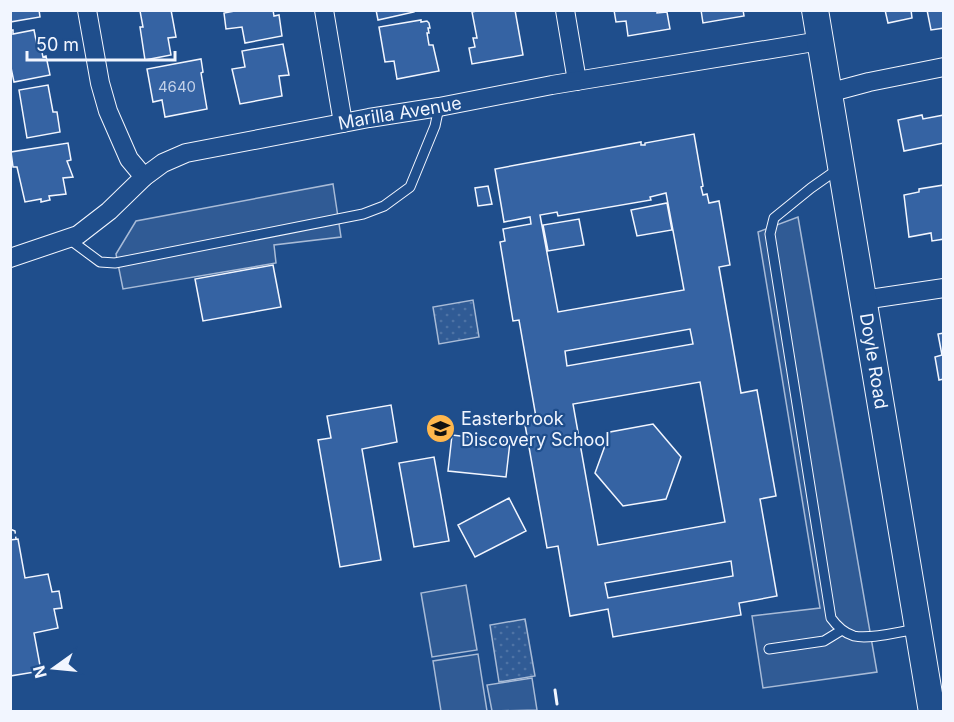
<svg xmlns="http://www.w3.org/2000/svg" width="954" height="722" viewBox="0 0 954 722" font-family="Inter,sans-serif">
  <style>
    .park { fill: url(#park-dots); stroke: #a8bbd7; stroke-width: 1.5 }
    .built { fill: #305b95; stroke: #a8bbd7; stroke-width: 1.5 }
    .building { fill: #3563a3; stroke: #f2f6ff; stroke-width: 1.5; fill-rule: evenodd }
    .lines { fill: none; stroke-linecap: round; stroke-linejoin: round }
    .lane-casing { stroke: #f2f6ff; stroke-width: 11 }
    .street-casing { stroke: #f2f6ff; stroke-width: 20 }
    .secondary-casing { stroke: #f2f6ff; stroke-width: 28 }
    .lane { stroke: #1f4e8c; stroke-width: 9 }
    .street { stroke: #1f4e8c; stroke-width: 18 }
    .secondary { stroke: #1f4e8c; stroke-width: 26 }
    .fence { stroke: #f2f6ff; stroke-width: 1.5; stroke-dasharray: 8 3; stroke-linecap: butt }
    .wall { stroke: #f2f6ff; stroke-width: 3 }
    .labels { text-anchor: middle; stroke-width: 4.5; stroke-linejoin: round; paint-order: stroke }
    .number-label { font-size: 15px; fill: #c3d1e8 }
    .street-label { font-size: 18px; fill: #f2f6ff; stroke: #1f4e8c }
    .poi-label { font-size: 18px; fill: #f2f6ff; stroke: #1f4e8c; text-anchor: start }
  </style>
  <defs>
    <pattern id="park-dots" width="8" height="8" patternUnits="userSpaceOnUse" patternTransform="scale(1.5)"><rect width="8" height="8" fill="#305b95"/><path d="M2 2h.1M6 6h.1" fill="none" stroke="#4e73a5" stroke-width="1.8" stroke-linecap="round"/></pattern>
  </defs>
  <rect width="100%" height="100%" fill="#1f4e8c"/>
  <path class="park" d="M473,300l6,37 -40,7 -6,-37z
    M525,619l10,57 -36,6 -9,-57z"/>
  <path class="built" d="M333,184l8,53 -67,8 2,18 -153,26 -7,-35 20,-33z
    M798,217l79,455 -114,16 -11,-72 68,-8 -62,-376z
    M466,585l11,65 -45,7 -11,-64z
    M478,654l9,57h-46l-8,-50z
    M532,678l5,32 -45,1 -5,-26z"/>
  <path class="building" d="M10,10h29l1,7 -30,5z
    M171,10l5,27 -8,1 3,17 -26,5 -5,-33h3l-3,-16z
    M273,10l1,6 5,-1 3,21 -37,7 -3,-16 -16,2 -2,-16 16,-3z
    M376,10h38v2l-36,8z
    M481,10h34l8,45 -51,9 -3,-16 6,-1 -2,-9h4l-5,-26z
    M614,10h43v3l10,-1 3,17 -42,7 -2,-15 -10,1z
    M701,10h42l1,6 -41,7z
    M885,10h26l1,8 -24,5z
    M927,10h17v18l-13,2z
    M421,20v2l6,-1 2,2 1,5h-2l1,5h-2l2,12h4l6,26 -42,8 -3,-18 -9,1 -6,-35z
    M10,30h3v4l21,-4 3,15 3,-1 3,13 3,-1 4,19 -36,7 -4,-19z
    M283,44l6,31 -10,1 3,20 -42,8 -8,-35 13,-2 -3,-16z
    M201,59l2,13 -2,1 6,36 -42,8 -3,-17 -9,2 -6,-33z
    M48,85l5,27h4l3,20 -33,6 -8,-48z
    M922,115l1,4 21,-4v28l-40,8 -6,-31z
    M694,134l9,52 -2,1 2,8 4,-1 2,9 10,-2 11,64 -11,2 22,126 16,-3 19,106 -16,3 17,97 -38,7 2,12 -128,22 -5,-28 -38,7 -12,-70 -11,2 -23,-129 12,-2 -17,-97 -6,1 -13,-79 5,-1 -2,-12 28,-5 -1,-7 -26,5 -9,-53 146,-27v3h4v-2zM666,193l18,97 -126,22 -18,-97 17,-3 1,4 93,-16 -1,-3zM690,329l3,15 -126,22 -2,-15zM700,382l25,140 -127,23 -25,-141zM731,561l2,15 -125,22 -3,-15z
    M68,143l3,17 -4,1 6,16 -10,1 3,16 -17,2 1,4 -9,2v-3l-16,3 -8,-35h-4l-2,-15z
    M944,185v54l-12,2 -1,-8 -22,4 -5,-42 15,-3v-3z
    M488,186l4,18 -14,2 -3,-18z
    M667,203l5,27 -35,6 -6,-26z
    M579,219l5,26 -36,6 -5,-26z
    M273,265l8,42 -78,14 -8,-42z
    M944,333v46l-5,1 -4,-23 7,-2 -4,-21z
    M391,405l6,37 -35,7 19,111 -41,7 -22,-127 13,-2 -4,-22z
    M653,424l28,33 -15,42 -43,7 -28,-33 15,-41z
    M452,435l58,7 -4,35 -58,-6z
    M434,457l15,84 -35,6 -15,-84z
    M509,498l17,33 -51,26 -17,-32z
    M18,539l7,39 23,-4 4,18 7,-1 3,17 -8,1 4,19 -24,5 7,38 -31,5v-136z"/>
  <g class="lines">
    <defs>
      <path id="lane" d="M838,169l-27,19 -37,30 -4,16 61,384c5,7 13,15 23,18 16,4 47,-5 64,-7
        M69,239l31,23 15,1 248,-49 21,-8 26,-19 25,-61 4,-19
        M769,649l55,-8 18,-11"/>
      <g id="street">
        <path d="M87,10l13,73 8,28 21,48 15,18"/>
        <path d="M324,10l19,113"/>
        <path d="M565,10l12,71"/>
        <path d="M828,93l41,-11 75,-15"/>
        <path id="s1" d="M10,258l68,-23 31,-24 35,-34 19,-14 23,-10 183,-35 70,-11 113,-22 268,-44"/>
        <path d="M863,300l81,-12"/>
      </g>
      <g id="secondary">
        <path id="s2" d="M815,10l117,702"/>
      </g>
    </defs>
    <use href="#lane" class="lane-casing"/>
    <use href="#street" class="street-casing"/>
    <use href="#secondary" class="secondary-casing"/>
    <use href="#lane" class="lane"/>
    <use href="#street" class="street"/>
    <use href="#secondary" class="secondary"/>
    <path class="fence" d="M10,529l5,2 1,8"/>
    <path class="wall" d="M555,690l2,14"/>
  </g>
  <defs>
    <symbol id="school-disc" viewBox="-11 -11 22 22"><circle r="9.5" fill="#ffb74d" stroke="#1f4e8c"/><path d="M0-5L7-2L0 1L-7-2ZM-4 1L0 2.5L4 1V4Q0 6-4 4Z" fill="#111"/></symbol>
  </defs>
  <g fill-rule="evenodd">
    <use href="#school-disc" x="424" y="412" width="33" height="33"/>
  </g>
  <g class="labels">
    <g class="number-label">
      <text x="177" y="92">4640</text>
    </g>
    <g class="street-label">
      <text dy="6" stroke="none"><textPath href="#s1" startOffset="426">Marilla Avenue</textPath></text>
      <text dy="6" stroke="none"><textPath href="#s2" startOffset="356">Doyle Road</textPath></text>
    </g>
    <g class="poi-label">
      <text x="461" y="425">Easterbrook<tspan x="461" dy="21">Discovery School</tspan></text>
    </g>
  </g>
  <rect width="954" height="722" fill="none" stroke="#f2f6ff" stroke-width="24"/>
  <g transform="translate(54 668) rotate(255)" stroke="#1f4e8c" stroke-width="4.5" paint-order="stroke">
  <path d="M0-4.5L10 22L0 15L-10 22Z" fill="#f2f6ff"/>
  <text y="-9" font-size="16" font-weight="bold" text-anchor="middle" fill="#f2f6ff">N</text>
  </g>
  <path d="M27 51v9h148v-9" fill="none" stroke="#f2f6ff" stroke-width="3"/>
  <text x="36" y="51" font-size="18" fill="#f2f6ff" stroke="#1f4e8c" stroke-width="4.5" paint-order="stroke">50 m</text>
</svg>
